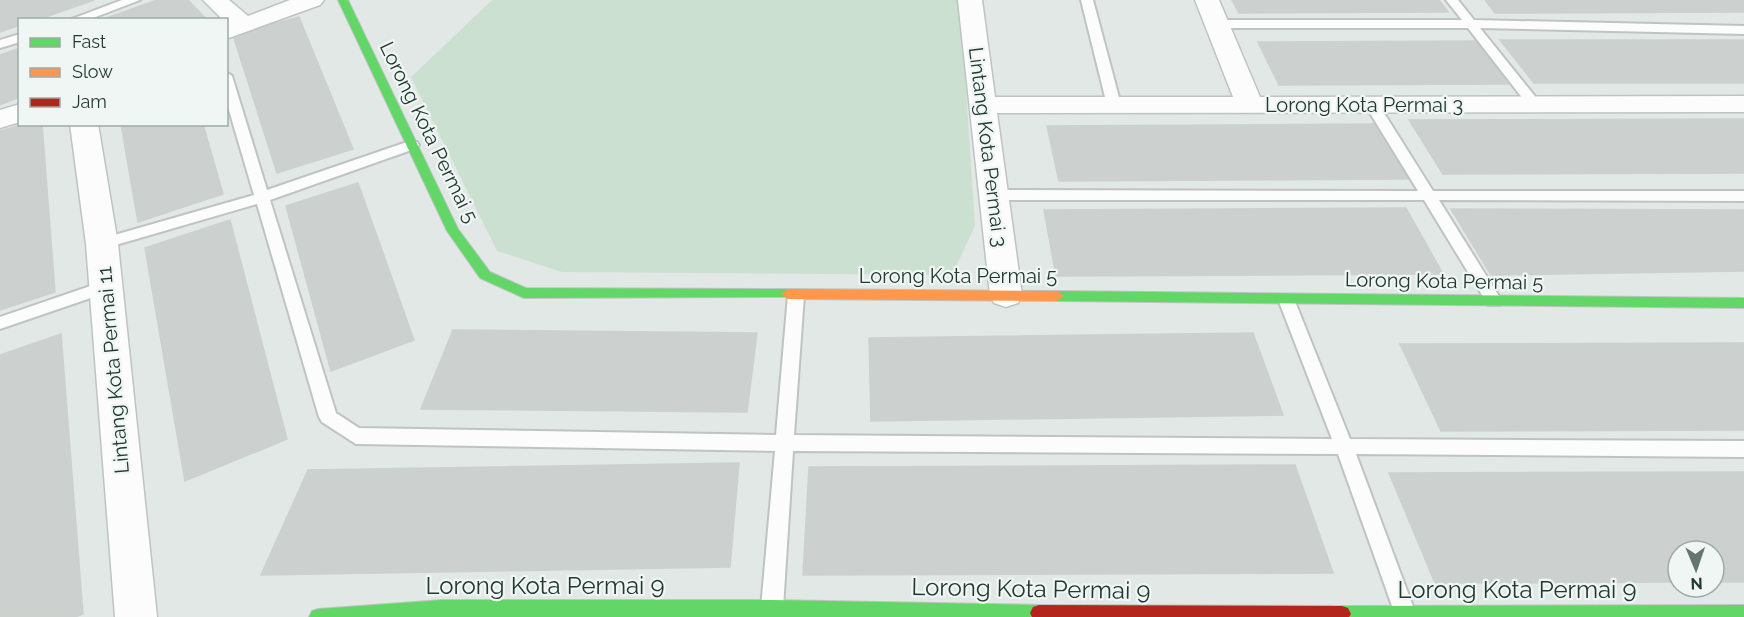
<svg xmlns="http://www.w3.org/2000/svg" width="1744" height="617" viewBox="0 0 1744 617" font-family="Raleway,sans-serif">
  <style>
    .green { fill: #cce0d2 }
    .building { fill: #ccd1cf; stroke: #cbd1ce; stroke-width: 1.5 }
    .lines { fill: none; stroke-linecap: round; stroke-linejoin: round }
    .lane-casing { stroke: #bfc4c2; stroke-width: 4 }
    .street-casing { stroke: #bfc4c2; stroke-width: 3 }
    .fast-casing { stroke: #bec5c2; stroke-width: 2 }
    .slow-casing { stroke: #bec5c2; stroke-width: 2 }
    .jam-casing { stroke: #bec5c2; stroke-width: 2 }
    .lane { fill: #fbfcfb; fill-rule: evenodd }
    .street { fill: #fbfcfb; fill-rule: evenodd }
    .fast { fill: #63d668; fill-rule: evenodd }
    .slow { fill: #ff974d; fill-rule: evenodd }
    .jam { fill: #b3261e; fill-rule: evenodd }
    .labels { text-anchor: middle; stroke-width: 4.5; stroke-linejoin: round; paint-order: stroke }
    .street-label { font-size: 20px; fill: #223833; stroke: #f0f6f3 }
    .near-street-label { font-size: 24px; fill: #223833; stroke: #f0f6f3 }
  </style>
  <rect width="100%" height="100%" fill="#e2e8e5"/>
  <path class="green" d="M492,0h468l15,226 -23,49 -390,-3 -65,-21 -86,-174z"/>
  <path class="building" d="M0,0h94l-57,20h-17v5l-20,7z
    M157,0h31l19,20h-106z
    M1232,0h207l9,12 -209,1z
    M1485,0h259v12l-249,1z
    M299,17l54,132 -76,24 -44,-138z
    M1500,40h244v43h-210z
    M1476,41l32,43 -229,1 -21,-43z
    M20,48v49l-20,8v-50z
    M1744,119v54l-301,1 -34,-54z
    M25,124h17l13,168 -55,18v-179z
    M121,124h82l20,70 -85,28z
    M1378,124l32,55 -351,2 -12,-55z
    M358,183l56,157 -83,31 -45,-165z
    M1406,208l37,66 -387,2 -12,-66z
    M1451,209l293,1v61l-253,4z
    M230,220l57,219 -102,42 -40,-233z
    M453,330l304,3 -10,79 -326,-3z
    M1253,333l30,82 -412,6 -2,-83z
    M61,334l22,280 -8,3h-75v-262z
    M1744,343v87l-303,1 -41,-87z
    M739,463l-9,104 -469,8 47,-105z
    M1295,465l38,108 -530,2 6,-108z
    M1744,472v110h-30v-31h-36v31l-243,1 -46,-110z"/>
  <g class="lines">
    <defs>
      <path id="lane" d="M122,0h18l-52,20h-19z
        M1081,0h12l28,105 -2,3h-10l-2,-3z
        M1446,0h12l16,20 270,6v8l-264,-6 62,77 -7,4 -5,-1 -62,-80h-251l-6,-4 6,-4h245z
        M20,34v8l-20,6v-8z
        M226,72l6,4 35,114 140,-48h10l2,3 -2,3 -147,52 66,213 23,15 417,7 12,-140 2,-4h12l2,4 -10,140 538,4 -54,-140 2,-4h12l2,4 56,140 394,2v16l-388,-3 59,158 -3,5h-16l-58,-163 -545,-3 -10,157 -4,7 -4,2 -10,-2 -4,-7 14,-157 -419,-7 -34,-22 -3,-5 -62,-213 -155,45 -5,-1 -3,-4 3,-4 157,-45 -28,-95z
        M1372,101l7,4 54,86h311v10l-305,-1 63,101 -2,4h-12l-64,-105h-429l-7,-5 7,-5 423,1 -53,-86z
        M105,281l6,2 2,4 -2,4 -111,38v-12z"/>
      <path id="street" d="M203,0h26l19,16 42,-16h34l-4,5 -94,34v-19h-3z
        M958,0h24l13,97h238l-38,-97h24l41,97 484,-1v16l-747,1 25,182 -4,8 -12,4 -12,-4 -4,-8z
        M20,104v18l-20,6v-18z
        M70,124h28l20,120 39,373h-42l-29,-373z"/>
      <path id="fast" d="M338,0h10l110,229 32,43 36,16 262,1 7,5 -2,3 -269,1 -44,-20 -33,-47z
        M1057,291l687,7v10l-687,-7 -7,-5z
        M442,600h330l267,5 6,2 3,6 -2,4h-737l3,-6 6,-2z
        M1744,605v12h-409l-2,-3 3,-6 6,-2z"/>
      <path id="slow" d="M788,289l269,2 7,5 -7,5 -269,-2 -7,-5z"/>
      <path id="jam" d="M1039,605l303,1 6,2 3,6 -2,3h-317l-2,-4 3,-6z"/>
    </defs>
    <use href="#lane" class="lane-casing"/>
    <use href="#street" class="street-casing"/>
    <use href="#fast" class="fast-casing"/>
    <use href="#slow" class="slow-casing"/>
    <use href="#jam" class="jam-casing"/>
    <use href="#lane" class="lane"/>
    <use href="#street" class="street"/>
    <use href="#fast" class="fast"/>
    <use href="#slow" class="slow"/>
    <use href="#jam" class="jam"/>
  </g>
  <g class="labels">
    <g class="street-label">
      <text x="1364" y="112">Lorong Kota Permai 3</text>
      <text transform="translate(429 132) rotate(64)" y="7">Lorong Kota Permai 5</text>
      <text transform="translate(988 147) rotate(83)" y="7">Lintang Kota Permai 3</text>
      <text x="958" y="283">Lorong Kota Permai 5</text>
      <text transform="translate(1444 281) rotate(1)" y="7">Lorong Kota Permai 5</text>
      <text transform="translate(113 370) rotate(-95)" y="7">Lintang Kota Permai 11</text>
    </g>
    <g class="near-street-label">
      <text x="545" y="594">Lorong Kota Permai 9</text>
      <text transform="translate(1031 589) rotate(1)" y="8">Lorong Kota Permai 9</text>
      <text x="1517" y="598">Lorong Kota Permai 9</text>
    </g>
  </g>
  <rect x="18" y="18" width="210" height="108" fill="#f0f6f3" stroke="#9eaaa6" stroke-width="1.5"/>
  <rect x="30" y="38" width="30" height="9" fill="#63d668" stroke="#9eaaa6" stroke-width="1.5"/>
  <text x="72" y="48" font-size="18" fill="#223833">Fast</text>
  <rect x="30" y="68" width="30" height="9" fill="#ff974d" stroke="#9eaaa6" stroke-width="1.5"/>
  <text x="72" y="78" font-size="18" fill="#223833">Slow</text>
  <rect x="30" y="98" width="30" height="9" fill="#b3261e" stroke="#9eaaa6" stroke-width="1.5"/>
  <text x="72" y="108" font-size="18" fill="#223833">Jam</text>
  <g transform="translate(1696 569) rotate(178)"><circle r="28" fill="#f0f6f3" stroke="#9eaaa6" stroke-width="1.5"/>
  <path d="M0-4.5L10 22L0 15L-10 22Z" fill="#657671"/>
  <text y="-9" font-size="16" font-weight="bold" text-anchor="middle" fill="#223833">N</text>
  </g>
</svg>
